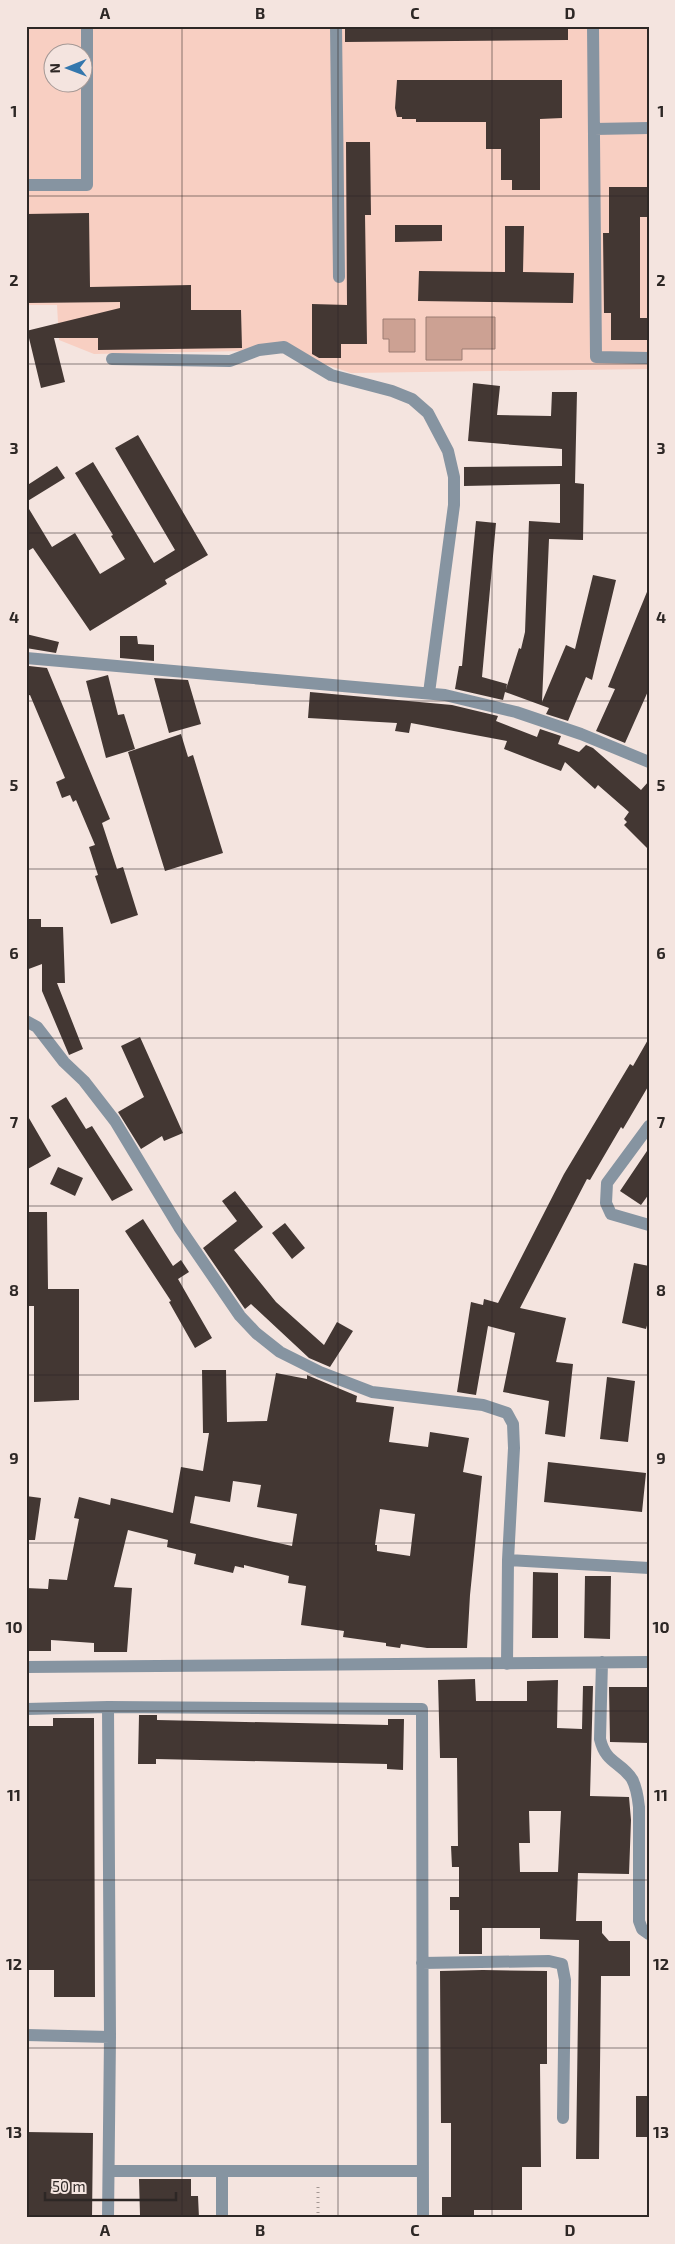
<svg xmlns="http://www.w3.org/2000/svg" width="675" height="2244" viewBox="0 0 675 2244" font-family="'Exo 2',sans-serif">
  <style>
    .green { fill: #f8cfc2; fill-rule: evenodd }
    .water { fill: #cca193; stroke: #9c7c72 }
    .building { fill: #433733; fill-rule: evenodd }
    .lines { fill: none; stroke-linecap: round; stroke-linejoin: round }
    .path { stroke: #a29692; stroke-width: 3; stroke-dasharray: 1 4; stroke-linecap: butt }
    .minor { stroke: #8694a1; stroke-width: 12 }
    .grid { fill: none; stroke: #2d2725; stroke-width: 1; stroke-opacity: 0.55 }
    .neatline { fill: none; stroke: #2d2725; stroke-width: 2 }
    .grid-label { font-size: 16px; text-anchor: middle; font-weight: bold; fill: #2d2725 }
  </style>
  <rect width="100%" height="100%" fill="#f4e4df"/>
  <path class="green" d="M26,26h623v343l-298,4 -43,-14 -23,-16 -42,8 -149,3 -35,-14 -2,-35h-31zM52,52h30v30h-30z"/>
  <path class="water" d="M426,317h69v32h-33v11h-36z
    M383,319h32v33h-26v-13h-6z"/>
  <path class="building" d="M345,26h223v14l-223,2z
    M397,80h165v38l-22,1v71h-28v-10h-11v-31h-15v-27h-70v-3h-14v-2h-5l-2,-9z
    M346,142h24l1,73h-6l2,129h-26v14h-22l-7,-4v-50l35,1z
    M609,187h40v30h-9v101h9v22h-38v-27h-7l-1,-80h6z
    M89,213l1,74 101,-2v25h50l1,38 -144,2v-12h-44l11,44 -24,6 -12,-50h-3v-7l94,-23v-6l-94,1v-89z
    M395,225h47v16l-47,1z
    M505,226h19l-1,46 51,1 -1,30 -155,-2 1,-30 86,1z
    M473,383l27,3 -3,29 54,1 1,-24h25l-2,91 9,1 -1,56 -34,-1 -7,163 24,-57 9,4 18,-74 23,5 -24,100 -6,-3 -18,44 -22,-7 3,-6 -44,-16 -2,8 -48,-11 4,-23h3l14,-145 20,2 -14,154 25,7 -1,5 13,-41 2,1 4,-17 4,-111 31,2v-39l-96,2v-19l98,-1v-17l-94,-8z
    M138,435l70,120 -43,25 2,4 -77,47 -57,-83 -7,4v-48l26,43 23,-14 25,41 25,-15 -14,-23 2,-1 -38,-62 18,-11 61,101 21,-13 -60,-102z
    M57,466l8,12 -39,24v-16z
    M649,587v102l-24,54 -29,-12 19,-42 -7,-2z
    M26,634l33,8 -3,11 -30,-5z
    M120,636h17l1,8 16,1v16l-34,-3z
    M29,666l18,2 63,151 -8,4 15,46 6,-2 15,48 -27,9 -16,-48 3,-1 -9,-28 6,-2 -19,-45 -3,2 -3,-7 -8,3 -6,-16 9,-4 -35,-83 -4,1v-28z
    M108,675l10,40 6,-1 11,35 -29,9 -20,-77z
    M154,678l34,2 13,44 -32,9z
    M310,692l142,13 46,11 -2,5 41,16 3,-8 21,7 -3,8 21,8 7,-7 7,3 48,42 8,-9v69l-25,-25 3,-3 -3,-3 5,-7 -31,-27 -3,4 -30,-27 -4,9 -57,-22 3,-8 -96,-18 -2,10 -14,-2 2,-8 -89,-5z
    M181,734l7,23 5,-2 30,98 -58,18 -37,-119z
    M26,919h15v8h22l2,56h-8l26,66 -14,6 -27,-64v-27l-16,6z
    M140,1037l43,96 -19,8 -2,-5 -21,13 -23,-37 26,-15 -23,-51z
    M649,1038v47l-26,44 -2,-2 -31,53 -3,-1 -67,129 46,10 -10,44 17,2 -8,73 -20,-3 4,-33 -46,-9 12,-59 -27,-7 -12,69 -19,-3 14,-90 12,3 1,-6 14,4 66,-129 66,-110 3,2z
    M66,1097l20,32 6,-3 41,64 -21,11 -61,-95z
    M26,1113l25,43 -25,14z
    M649,1148v46l-8,11 -21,-14z
    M58,1167l25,11 -8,18 -25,-12z
    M235,1191l28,36 -29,23 42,52 48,43 13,-23 16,9 -23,36 -21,-9 -58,-54 -6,5 -42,-61 34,-27 -15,-20z
    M26,1212h21l1,77h31v111l-45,2v-96h-7z
    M143,1219l30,47 8,-6 8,12 -11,7 34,59 -17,10 -26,-46 2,-1 -46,-70z
    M285,1223l20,25 -13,11 -20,-26z
    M634,1263l15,3v52l-3,11 -24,-6z
    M202,1370h24l1,52 40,-1 9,-48 31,6v-4l50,21 -1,6 38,5 -5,35 39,5 2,-15 39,6 -6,34 19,4 -12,119 -3,53h-40l-26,-4 -1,4 -14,-2v-3l-43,-6 1,-6 -43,-6 5,-39 -18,-3 1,-7 -45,-11v3l-9,-2 -2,7 -39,-9 2,-10 -29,-7 1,-7 -40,-10 -14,57 18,1 -5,64h-33v-9l-43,-3v11h-25v-63l22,1 1,-10 18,1 12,-61 -5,-1 5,-21 31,8 1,-7 62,15 8,-46 22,4 6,-38h-6zM233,1481l28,4 -4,22 40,7 -5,32 -102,-23 5,-27 35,6zM380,1509l35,5 -5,42 -33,-5v-6h-2z
    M607,1377l28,4 -7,61 -28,-3z
    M548,1462l98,11 -4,39 -98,-10z
    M26,1496l15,2 -6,42h-9z
    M533,1572l25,1v65h-26z
    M585,1576h26l-1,63 -26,-1z
    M475,1679l1,22h51v-20l31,-1 -1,48 25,1 1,-43h10l-3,110 39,1 2,23 -2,54 -51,-1 -2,48h26v12l7,8h21v35h-29l-2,183h-23l3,-219 -39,-1v-11h-58v26h-23v-44h-9v-13h9v-30h-7l-1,-21h7l-1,-88h-17l-2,-78zM529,1811h32l-3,61h-38l-1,-29h11z
    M609,1687h40v56l-39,-1z
    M139,1715h18v5l231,5v-6h16l-1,51 -16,-1v-5l-231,-5v5h-18z
    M53,1718h41l1,279h-41v-27h-28v-244h27z
    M483,1970l64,1v93h-7l1,103h-19v43h-48v8h-32v-21h9v-74h-10l-1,-152z
    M636,2096h13v41h-13z
    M26,2132l67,1 -1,85h-66z
    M139,2179h52v17h7l1,22 -59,-3z"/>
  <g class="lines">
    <path class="path" d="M318,2218v-35"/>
    <path class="minor" d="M336,26l3,251
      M593,26l3,331 53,1
      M594,129l55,-1
      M26,185h61v-159
      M112,359l118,2 29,-11 25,-3 47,28 61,16 20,8 16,14 20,38 6,26v28l-25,188
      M26,658l419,37 71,17 65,22 68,28
      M26,1021l11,6 27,35 20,19 31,40 64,106 61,89 16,17 24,19 40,20 52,20 111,13 24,8 6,11 1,24 -6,112 -1,104
      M649,1126l-42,57 -1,20 5,11 38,11
      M508,1560l141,8
      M602,1662l-2,77c6,25 20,22 32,40 5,9 6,19 7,28v114l3,8 7,5
      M26,1667l623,-5
      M26,1709l82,-2 314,2 1,509
      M422,1963l127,-2 13,3 3,16 -2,138
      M26,2035l84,2
      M109,2171h314
      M222,2172v46
      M108,2218l2,-181 -2,-330"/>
  </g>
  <path class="grid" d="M182,26v2192M338,26v2192M492,26v2192M26,196h623M26,364h623M26,533h623M26,701h623M26,869h623M26,1038h623M26,1206h623M26,1375h623M26,1543h623M26,1711h623M26,1880h623M26,2048h623"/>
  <rect width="675" height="2244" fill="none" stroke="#f4e4df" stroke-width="55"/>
  <g transform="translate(68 68) rotate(269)"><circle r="24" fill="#f4e4df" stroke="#a49895"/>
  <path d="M0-4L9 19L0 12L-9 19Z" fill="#3477ad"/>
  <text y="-8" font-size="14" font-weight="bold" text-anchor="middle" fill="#2d2725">N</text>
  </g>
  <path d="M45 2192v8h131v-8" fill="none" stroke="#2d2725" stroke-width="2.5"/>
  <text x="52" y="2192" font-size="15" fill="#2d2725" stroke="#f4e4df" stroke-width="4" paint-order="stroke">50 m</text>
  <rect x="28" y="28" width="620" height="2188" class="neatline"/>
  <g class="grid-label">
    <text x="105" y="19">A</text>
    <text x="260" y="19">B</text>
    <text x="415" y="19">C</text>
    <text x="570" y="19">D</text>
    <text x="14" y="117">1</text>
    <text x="661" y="117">1</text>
    <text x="14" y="286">2</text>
    <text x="661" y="286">2</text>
    <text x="14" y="454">3</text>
    <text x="661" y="454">3</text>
    <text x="14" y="623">4</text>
    <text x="661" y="623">4</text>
    <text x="14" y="791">5</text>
    <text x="661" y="791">5</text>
    <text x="14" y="959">6</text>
    <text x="661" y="959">6</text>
    <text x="14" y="1128">7</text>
    <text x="661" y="1128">7</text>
    <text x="14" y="1296">8</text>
    <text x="661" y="1296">8</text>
    <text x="14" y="1464">9</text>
    <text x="661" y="1464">9</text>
    <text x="14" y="1633">10</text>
    <text x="661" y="1633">10</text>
    <text x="14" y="1801">11</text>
    <text x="661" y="1801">11</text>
    <text x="14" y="1970">12</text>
    <text x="661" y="1970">12</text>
    <text x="14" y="2138">13</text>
    <text x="661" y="2138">13</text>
    <text x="105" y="2236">A</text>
    <text x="260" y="2236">B</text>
    <text x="415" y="2236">C</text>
    <text x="570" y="2236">D</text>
  </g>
</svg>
